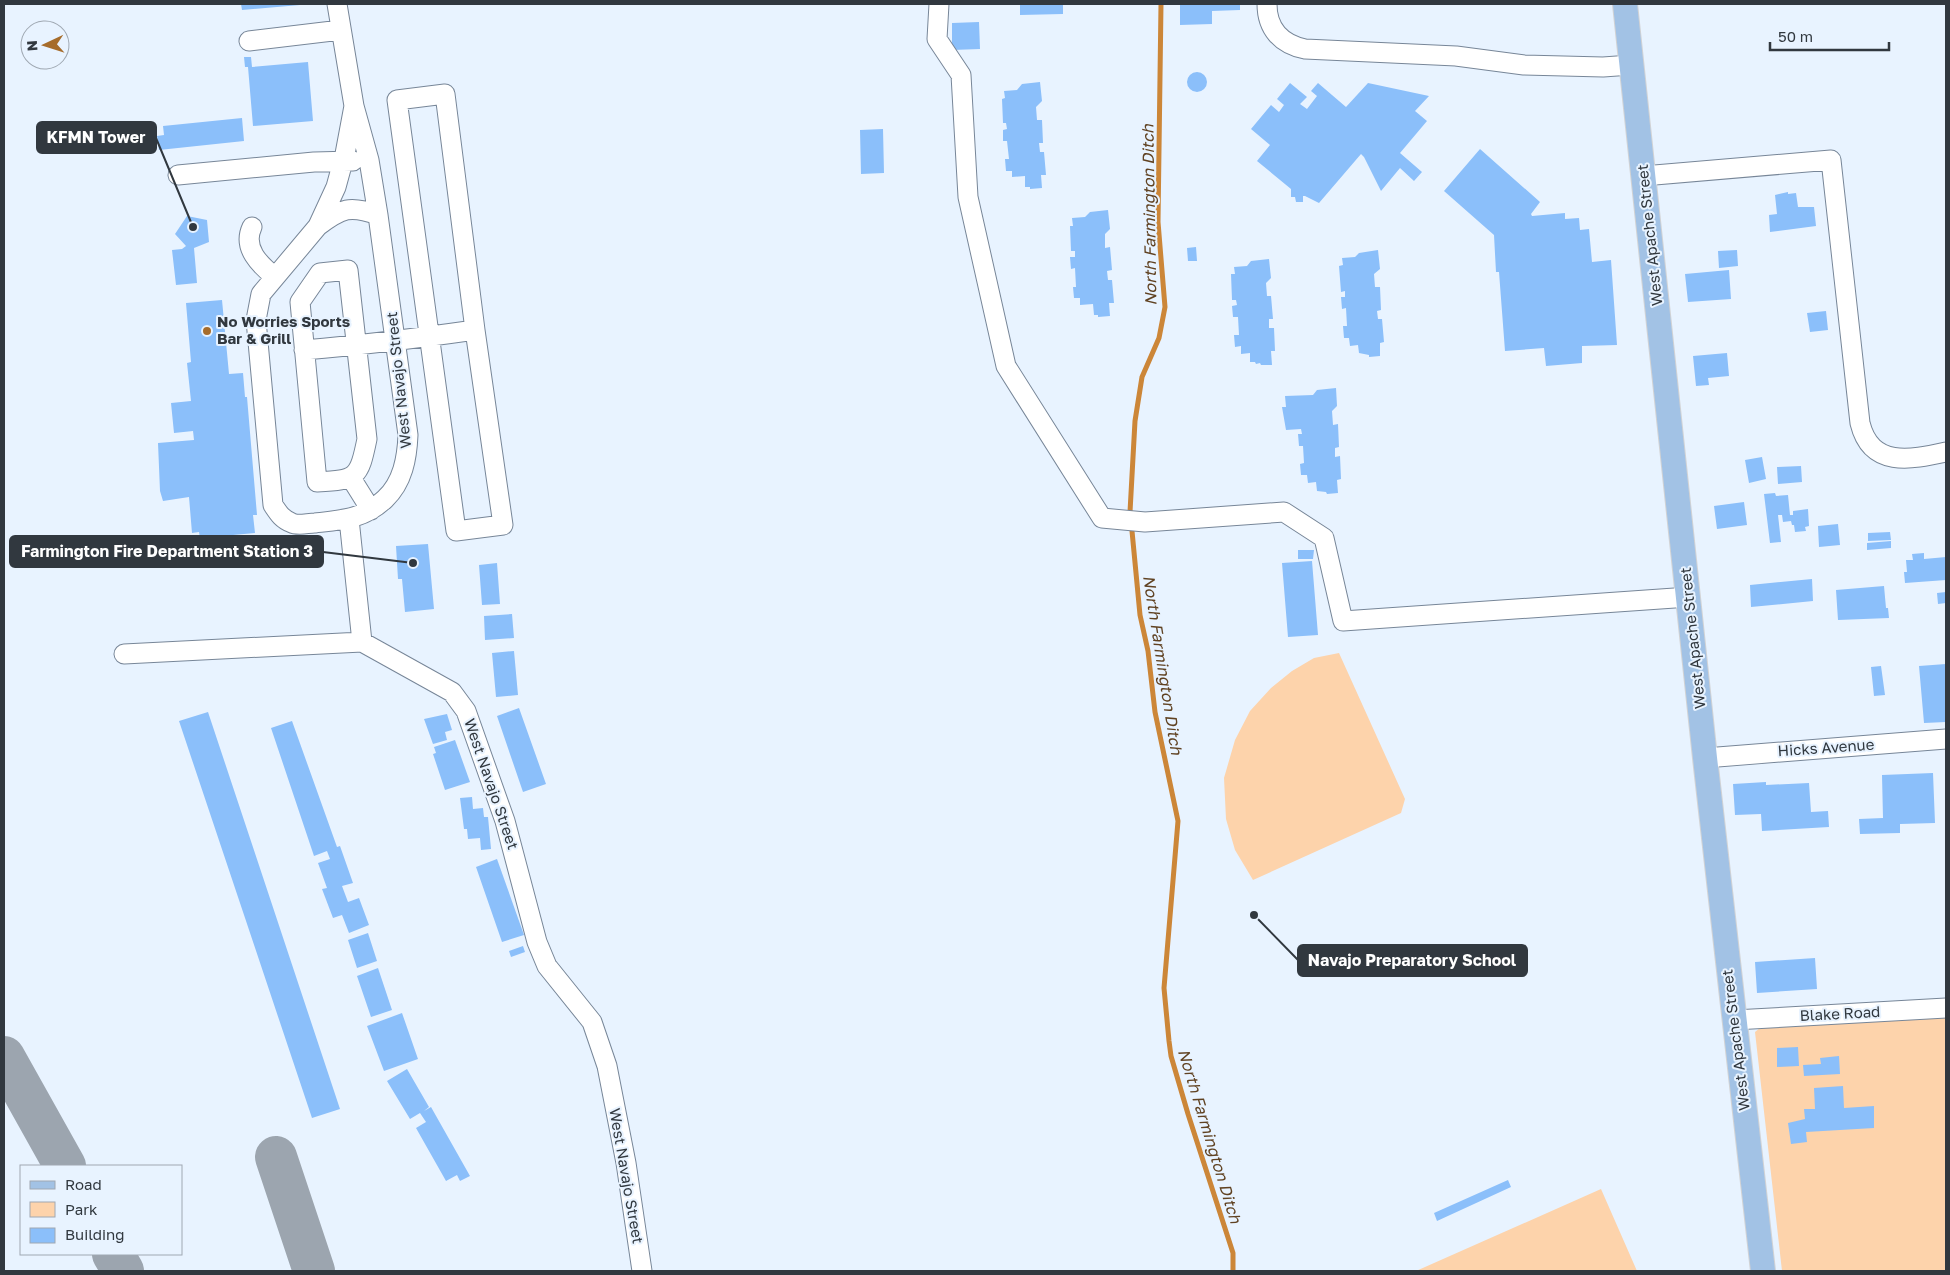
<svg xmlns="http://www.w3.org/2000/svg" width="1950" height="1275" viewBox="0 0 1950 1275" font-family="'Golos Text',sans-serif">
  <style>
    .green { fill: #fdd3ab }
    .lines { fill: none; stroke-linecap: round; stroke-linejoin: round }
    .stream { stroke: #cc8638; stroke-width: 5 }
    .taxiway { stroke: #9ca5af; stroke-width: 42 }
    .building { fill: #8bbffa }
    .minor-casing { stroke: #778698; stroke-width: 21 }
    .major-casing { stroke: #d2d3d5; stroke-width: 26 }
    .minor { stroke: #fff; stroke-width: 19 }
    .major { stroke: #a2c2e5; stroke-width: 24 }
    .poi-dot { fill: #a66c2b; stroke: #e8f3ff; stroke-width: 2 }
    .labels { text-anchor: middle; stroke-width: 4; stroke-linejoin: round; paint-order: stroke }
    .street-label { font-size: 15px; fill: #31383f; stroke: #e8f3ff }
    .poi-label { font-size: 15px; font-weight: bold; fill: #31383f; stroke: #e8f3ff; text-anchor: start }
    .water-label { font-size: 16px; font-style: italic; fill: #604222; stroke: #e8f3ff }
    .leader { fill: none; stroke: #31383f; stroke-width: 2 }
    .callout-dot { fill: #31383f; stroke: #e8f3ff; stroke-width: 2 }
    .callout { fill: #31383f; stroke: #31383f; stroke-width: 2 }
    .callout-label { font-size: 16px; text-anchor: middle; font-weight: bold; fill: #fff }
  </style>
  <rect width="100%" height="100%" fill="#e8f3ff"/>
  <path class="green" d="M1339,653l66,146 -4,14 -148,67 -18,-30 -9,-31 -2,-41 11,-38 15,-29 21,-23 21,-17 22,-13z
    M1946,1018v253h-164l-27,-239 5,-4z
    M1601,1189l36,82h-221z"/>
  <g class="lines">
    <path class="stream" d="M1130,512l5,-91 7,-44 17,-39 6,-31 -7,-85 3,-218
      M1132,531l8,84 8,36 7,61 23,109 -14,167 5,53 2,15 17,58 45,139v18"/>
    <path class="taxiway" d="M4,1057l61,109
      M276,1157l38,114
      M113,1254l10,17"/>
  </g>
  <path class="building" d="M241,4h59v1l-58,5z
    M1020,4h43v10l-43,1z
    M1180,4h60v6l-28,1v13l-32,1z
    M979,22l1,27 -28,1v-27z
    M244,57h7l1,10 56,-5 5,59 -60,5 -5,-59h-3z
    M1187 82a10 10 0 1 1 20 0a10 10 0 1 1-20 0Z
    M1040,82l2,19 -6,6 1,13h5l1,23h-4l1,9h4l2,23h-5l1,13 -12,1v-2h-5v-11l-13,1v-6h-6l-1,-12h4l-2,-18h-4v-11l4,-1 -1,-6h-3l-1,-24 3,-1 -1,-7 13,-1 5,-6z
    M1290,83l17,14 -7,7 7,5 10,-13 -6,-5 7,-8 28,24 22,-24 61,13 -14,15 12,10 -27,32 22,19 -8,9 -14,-13 -19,23 -17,-34 -3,-3 -42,49 -14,-7h-2v6h-7l-1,-5h-4v-8l-34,-28 13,-16 -19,-16 20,-24 8,7 5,-7 -7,-6z
    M242,118l2,23 -85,9 -2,-14 7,-1 -1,-9z
    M883,129l1,44 -23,1 -1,-44z
    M1480,149l60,53 -9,12 1,2 33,-3v6l14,-1 1,12 9,-1 3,33 19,-2 6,85 -35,1v17l-36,3 -2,-18 -39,3 -6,-79h-3l-2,-37 -50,-44z
    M1788,192v2l8,-1 2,14h16l2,19 -46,6 -1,-17 8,-1 -2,-19z
    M1108,210l2,19 -5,5v14l5,-1 2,23 -5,1 1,9h4l2,23h-5l1,13 -12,1v-2h-4l-1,-11 -13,1v-7h-6l-1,-11h3l-1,-19 -4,1 -1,-12h5v-6h-4l-1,-25h3l-1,-8 13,-1 5,-5z
    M187,216l20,4 2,22 -15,6 3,35 -21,2 -4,-35 10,-1 4,-3 -11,-12z
    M1196,247l1,14h-9l-1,-13z
    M1378,250l2,19 -6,5 1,13h5l1,23 -4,1 1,8h4l2,23 -4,1v13l-11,1v-2l-10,-2 -1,-8 -8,1 -1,-8h-5l-1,-12h4l-1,-18 -4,1 -1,-12h4v-6l-4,1 -2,-26 4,-1 -1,-7 13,-1 4,-4z
    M1737,250l1,16 -19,2 -1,-17z
    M1269,259l2,19 -5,5 1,13h4l2,23h-4v9h5l1,23h-4l1,14h-11l-1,-2 -4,1 -1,-2h-5v-9l-9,1v-8l-6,1 -1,-12h5l-1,-18h-5l-1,-11 5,-1 -1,-5h-4l-1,-26h4l-1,-7 13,-1 4,-5z
    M1729,270l2,29 -43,3 -3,-28z
    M222,300l7,74 14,-1 2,24h2l10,118h-4l2,18 -55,5 -1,-6 -7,1 -3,-36 -26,4 -3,-10 -2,-48 36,-3 -1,-9 -19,2 -3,-30 20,-2 -4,-38 4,-1 -5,-59z
    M1826,311l2,19 -18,2 -3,-19z
    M1727,353l2,23 -21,2 1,7 -13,1 -3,-30z
    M1336,388l1,18 -5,5 1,14 5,-1 1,23 -4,1v9l5,-1 1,23 -4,1 1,13 -11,1 -1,-2 -9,-1 -1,-9 -8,1 -1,-8h-6l-1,-11 4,-1 -1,-17h-4l-1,-12h4l-1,-5 -15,1 -4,-23h4l-1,-11 28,-1 4,-5z
    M1762,457l4,22 -17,4 -4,-23z
    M1801,466l1,16 -24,2 -1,-17z
    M1775,493l1,3 12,-1 2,20h3v-4l15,-2 1,17 -4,1 1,4 -11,1 -1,-7h-2l-1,-4 -8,1 -1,-7h-4l3,27 -11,1 -6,-49z
    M1744,502l3,23 -30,4 -3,-23z
    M1838,524l2,21 -21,2 -1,-21z
    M1890,532l1,8 -23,1v-8z
    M1891,541v7l-24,2v-7z
    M428,544l6,65 -29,3 -3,-33h-4l-2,-33z
    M1298,550h16l-1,9h-15z
    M1924,553v6l22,-2v23l-41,3 -1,-11h3l-1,-12h7l-1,-6z
    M1312,561l6,74 -30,2 -6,-74z
    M497,563l3,41 -18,1 -3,-40z
    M1812,579l1,22 -62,6 -1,-22z
    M1884,586l2,22h2l1,10 -51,2 -2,-30z
    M1946,592v11l-8,1 -1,-11z
    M512,614l2,24 -29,2 -1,-24z
    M514,651l4,44 -22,2 -4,-44z
    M1946,664v58l-22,1 -5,-57z
    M1881,666l4,29 -11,1 -3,-29z
    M519,708l27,76 -23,8 -26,-76z
    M208,712l132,397 -28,9 -133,-397z
    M447,714l5,16 -7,2 2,8 -14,4 -9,-25z
    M292,721l45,126 3,-1 13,37 -11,3 6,16 11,-4 10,27 -20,8 -7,-18 -9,3 -11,-29 5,-1 -9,-25 12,-4 -3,-8 -13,5 -43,-128z
    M455,740l15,42 -25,8 -12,-36 3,-1 -2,-6z
    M1933,773l2,50 -35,1v9l-40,1 -1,-15 24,-1 -1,-43z
    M1766,782v3l43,-2 2,29 17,-1 1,16 -67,4 -1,-17 -26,1 -2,-31z
    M472,797l1,12 10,-1 1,9h4l3,32 -10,1 -1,-12 -12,1 -1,-10h-3l-4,-31z
    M497,859l27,76 -22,7 -26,-75z
    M368,933l9,28 -20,7 -9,-28z
    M523,946l2,6 -14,5 -2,-6z
    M1815,958l2,31 -60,4 -2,-31z
    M378,968l14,42 -21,7 -14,-41z
    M402,1013l16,46 -34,12 -17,-45z
    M1798,1047l1,19 -22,1v-19z
    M1839,1056l1,18 -36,2 -1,-11 18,-1 -1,-6z
    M407,1069l22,38 -5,4 7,-4 39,69 -10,5 -3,-6 -11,6 -30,-53 10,-6 -6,-9 -10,6 -23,-38z
    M1843,1086l1,22 30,-2v22l-68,4 1,10 -16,2 -3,-21 17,-4 -1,-10h11l-1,-21z
    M1508,1180l3,7 -74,34 -3,-8z"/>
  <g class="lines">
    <defs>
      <path id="minor" d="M337,4l17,102 15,54 9,55 30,220c-1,23 -5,47 -23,64 -21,20 -43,21 -70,24 -7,0 -17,3 -23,0 -10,-4 -13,-9 -19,-18l-17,-185 5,-26 57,-68 18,-39 9,-33 9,-48
        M939,4l-2,35 24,36 7,122 38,169 96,152 43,4 139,-10 40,26 19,83 346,-24
        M1267,4c0,25 14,40 38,45l151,7 68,9 79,2 28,-2
        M249,41l92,-11
        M178,175l136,-13 39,-1
        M1643,176l188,-16 29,263c11,45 50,37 86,29
        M318,226c24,-18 32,-21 60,-11
        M252,227c-10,21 8,38 23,50
        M348,270l19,169c-8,39 -10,41 -50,43l-17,-180 20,-29z
        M304,350c58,-5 115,-12 171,-20l-30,-236 -48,6 59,431 47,-6 -28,-195
        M351,478l20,32
        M349,519l13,123
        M362,642l90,50 14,19 39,110 32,121 10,24 45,56 15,44 19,97 16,108
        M124,654l238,-12
        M1705,758l241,-19
        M1734,1020l212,-12"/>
      <path id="major" d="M1625,4l80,754 58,513"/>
    </defs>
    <use href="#minor" class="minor-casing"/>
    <use href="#major" class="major-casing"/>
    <use href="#minor" class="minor"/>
    <use href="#major" class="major"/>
  </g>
  <circle class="poi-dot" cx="207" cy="331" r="5"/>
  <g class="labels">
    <g class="street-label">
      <text transform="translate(1650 235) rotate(-96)" y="5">West Apache Street</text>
      <text transform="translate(399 380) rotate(-96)" y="5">West Navajo Street</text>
      <text transform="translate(1693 638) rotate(-96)" y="5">West Apache Street</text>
      <text transform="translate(1826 748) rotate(-4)" y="5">Hicks Avenue</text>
      <text transform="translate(491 784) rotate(71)" y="5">West Navajo Street</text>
      <text transform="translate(1840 1014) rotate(-3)" y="5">Blake Road</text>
      <text transform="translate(1736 1040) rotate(-97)" y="5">West Apache Street</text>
      <text transform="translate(626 1176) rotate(80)" y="5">West Navajo Street</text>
    </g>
    <g class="poi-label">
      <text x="217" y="327">No Worries Sports<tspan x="217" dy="17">Bar &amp; Grill</tspan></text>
    </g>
    <g class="water-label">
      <text transform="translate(1149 215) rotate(-91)" y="6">North Farmington Ditch</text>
      <text transform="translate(1163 665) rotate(81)" y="6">North Farmington Ditch</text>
      <text transform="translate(1210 1136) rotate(73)" y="6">North Farmington Ditch</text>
    </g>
  </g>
  <path class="leader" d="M193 227L156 138M413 563L323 552M1254 915L1298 960"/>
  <g class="callout-dot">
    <circle cx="193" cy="227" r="5"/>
    <circle cx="413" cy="563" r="5"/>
    <circle cx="1254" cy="915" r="5"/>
  </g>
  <g class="callout">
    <rect x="37" y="122" width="119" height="31" rx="5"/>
    <rect x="10" y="536" width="313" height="31" rx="5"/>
    <rect x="1298" y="945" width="229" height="31" rx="5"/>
  </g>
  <g class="callout-label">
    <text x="96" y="143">KFMN Tower</text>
    <text x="167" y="557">Farmington Fire Department Station 3</text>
    <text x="1412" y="966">Navajo Preparatory School</text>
  </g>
  <rect width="1950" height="1275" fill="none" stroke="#31383f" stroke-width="10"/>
  <rect x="20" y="1165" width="162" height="90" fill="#e8f3ff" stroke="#9fa8b2"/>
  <rect x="30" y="1181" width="25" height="8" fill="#a2c2e5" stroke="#9fa8b2"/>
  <text x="65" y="1190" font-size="15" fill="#31383f">Road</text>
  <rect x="30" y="1202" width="25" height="15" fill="#fdd3ab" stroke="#9fa8b2"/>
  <text x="65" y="1215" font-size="15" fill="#31383f">Park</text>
  <rect x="30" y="1228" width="25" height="15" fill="#8bbffa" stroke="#9fa8b2"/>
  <text x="65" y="1240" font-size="15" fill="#31383f">Building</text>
  <g transform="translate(45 45) rotate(266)"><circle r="24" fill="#e8f3ff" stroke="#9fa8b2"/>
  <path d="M0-4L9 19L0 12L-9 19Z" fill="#a66c2b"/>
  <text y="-8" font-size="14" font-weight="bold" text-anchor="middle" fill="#31383f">N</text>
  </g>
  <path d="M1770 42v8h119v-8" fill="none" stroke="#31383f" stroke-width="2.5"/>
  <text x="1778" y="42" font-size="15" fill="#31383f" stroke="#e8f3ff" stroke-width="4" paint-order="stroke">50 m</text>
</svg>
